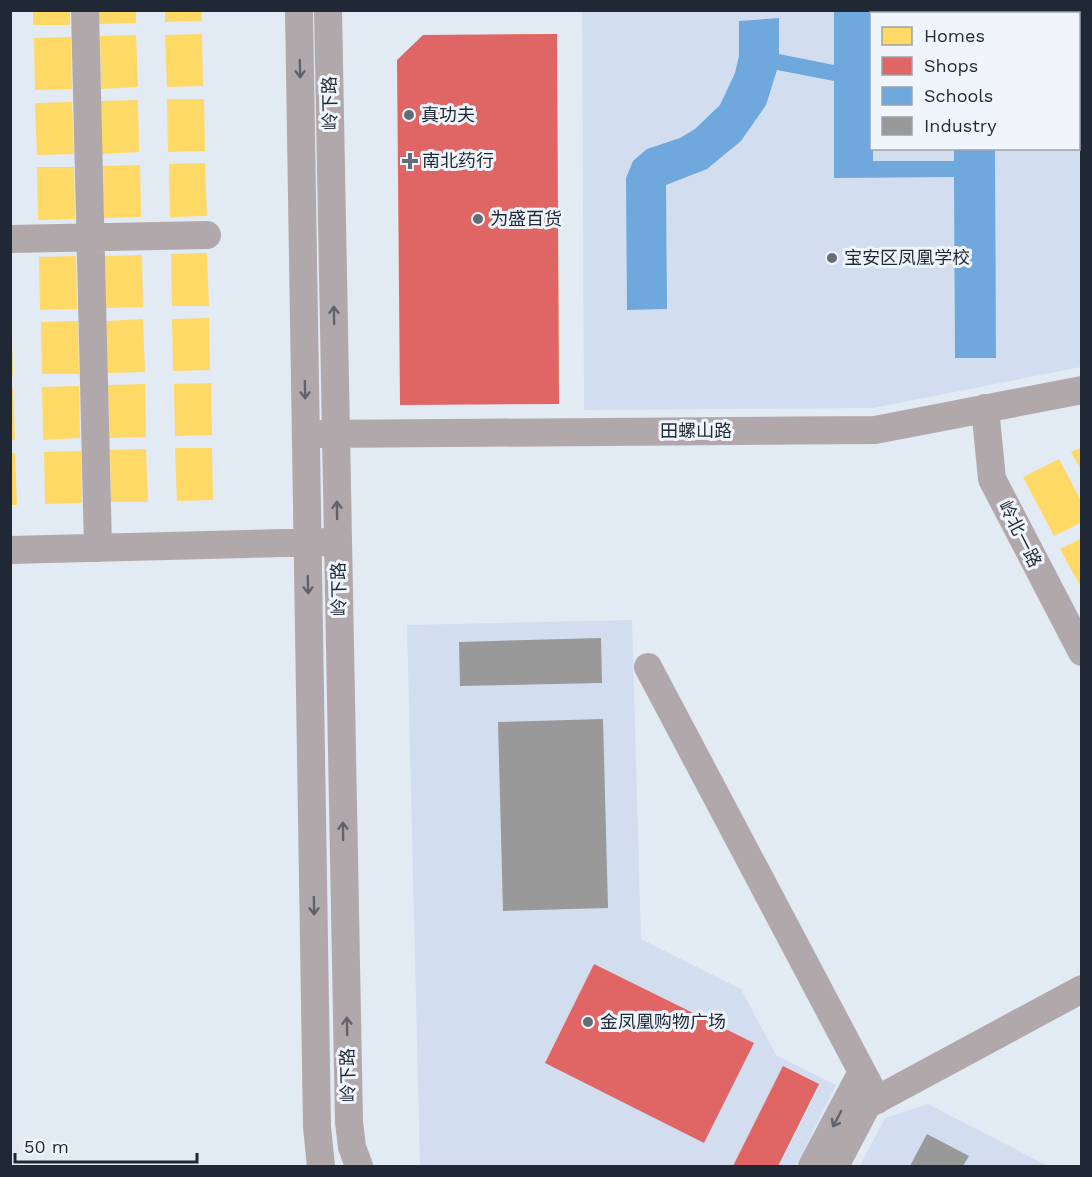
<svg xmlns="http://www.w3.org/2000/svg" width="1092" height="1177" viewBox="0 0 1092 1177" font-family="'Work Sans','Noto Sans SC',sans-serif">
  <style>
    .built { fill: #d2deef; fill-rule: evenodd }
    .homes { fill: #ffd966 }
    .shops { fill: #e06666 }
    .schools { fill: #6fa8dc }
    .industry { fill: #999 }
    .lines { fill: none; stroke-linecap: round; stroke-linejoin: round }
    .minor { stroke: #b1a8ab; stroke-width: 28 }
    .oneway { stroke: #61626a }
    .poi-dot { fill: #636c77; stroke: #f0f5fb; stroke-width: 2 }
    .labels { text-anchor: middle; stroke-width: 6; stroke-linejoin: round; paint-order: stroke }
    .street-label { font-size: 18px; fill: #1f2834; stroke: #f0f5fb }
    .poi-label { font-size: 18px; fill: #1f2834; stroke: #f0f5fb; text-anchor: start }
  </style>
  <rect width="100%" height="100%" fill="#e2eaf4"/>
  <path class="built" d="M582,11h499v356l-208,41 -289,2zM872,14h206v134h-206z
    M632,620l9,319 100,50 35,66 60,30 -40,81h-376l-13,-541z
    M928,1104l120,62h-188l25,-48z"/>
  <path class="homes" d="M33,10h37v15h-37z
    M99,10h37v13l-37,1z
    M165,10h37v11l-37,1z
    M202,34l1,52 -36,1 -2,-52z
    M516,34h41l2,370h-40v-40h-20v11l-46,1 -1,-66h47v11h19v-80h-19v11h-47l-1,-65h47l1,10h19l-1,-79h-19v11h-47v-65l46,-1 1,11h19z
    M136,35l2,52 -37,2 -1,-53z
    M71,37l1,52 -37,1 -1,-52z
    M167,99h37l1,52 -37,1z
    M138,100l1,52 -37,2 -1,-53z
    M72,102l2,52 -37,1 -2,-52z
    M205,163l2,53 -37,1 -1,-53z
    M140,165l1,52 -37,1 -1,-52z
    M37,167h37l1,52 -37,1z
    M207,253l2,53h-37l-1,-52z
    M142,255l1,52 -37,1 -1,-52z
    M76,256l1,53 -37,1 -1,-53z
    M209,318l1,52 -37,1 -1,-52z
    M143,319l2,53 -37,1 -2,-52z
    M78,321l1,53h-37l-1,-52z
    M10,333h2l1,42h-3z
    M211,383l1,52 -37,1 -1,-52z
    M145,384l1,53 -37,1 -1,-53z
    M79,386l1,52 -37,2 -1,-53z
    M10,388h3l2,52h-5z
    M1082,447v25l-11,-20z
    M175,448h37l1,52 -36,1z
    M146,449l2,53h-37l-1,-52z
    M81,451l1,52 -37,1 -1,-52z
    M10,453h5l2,52h-7z
    M1059,459l23,44v19l-28,14 -31,-59z
    M1082,538v51l-22,-40z"/>
  <path class="shops" d="M557,34l2,370 -159,1 -3,-345 26,-25z
    M594,964l160,79 -50,100 -159,-80z
    M783,1066l36,18 -41,82h-45z"/>
  <path class="schools" d="M834,10h39v151h81v-13h41l1,210h-41l-1,-181 -120,1v-97l-57,-11 -11,35 -25,36 -34,28 -41,16 1,124 -40,1 -1,-132 7,-17 14,-12 33,-11 15,-9 25,-24 15,-32 4,-17v-35l40,-3v36l55,11z"/>
  <path class="industry" d="M601,638l1,45 -142,3 -1,-44z
    M603,719l5,189 -105,3 -5,-189z
    M927,1134l42,22 -6,10h-53z"/>
  <g class="lines">
    <path class="minor" d="M85,10l13,538
      M299,10l18,1117 4,39
      M328,10l21,1112 3,25 7,19
      M10,239l197,-4
      M985,408l7,71 90,173
      M317,434l558,-4 207,-40
      M10,550l316,-8
      M648,667l229,433
      M812,1166l50,-94
      M835,1166l32,-61 215,-116"/>
  </g>
  <defs><path id="oneway-shaft" d="M-6 0H5M1.5-3L5.5 0L1.5 3" fill="none" stroke-width="1.6" stroke-linecap="round" stroke-linejoin="round" transform="scale(1.5)"/></defs>
  <g class="oneway">
    <use href="#oneway-shaft" transform="translate(300 69) rotate(89)"/>
    <use href="#oneway-shaft" transform="translate(334 315) rotate(-91)"/>
    <use href="#oneway-shaft" transform="translate(305 390) rotate(89)"/>
    <use href="#oneway-shaft" transform="translate(337 510) rotate(-91)"/>
    <use href="#oneway-shaft" transform="translate(308 585) rotate(89)"/>
    <use href="#oneway-shaft" transform="translate(343 831) rotate(-91)"/>
    <use href="#oneway-shaft" transform="translate(314 906) rotate(89)"/>
    <use href="#oneway-shaft" transform="translate(347 1026) rotate(-91)"/>
    <use href="#oneway-shaft" transform="translate(837 1119) rotate(118)"/>
  </g>
  <g class="poi-dot">
    <circle cx="409" cy="115" r="6"/>
    <path d="M407 152h6v6h6v6h-6v6h-6v-6h-6v-6h6z"/>
    <circle cx="478" cy="219" r="6"/>
    <circle cx="832" cy="258" r="6"/>
    <circle cx="588" cy="1022" r="6"/>
  </g>
  <g class="labels">
    <g class="street-label">
      <text transform="translate(330 103) rotate(-91)" y="6">岭下路</text>
      <text x="696" y="437">田螺山路</text>
      <text transform="translate(1020 534) rotate(63)" y="6">岭北一路</text>
      <text transform="translate(339 589) rotate(-91)" y="6">岭下路</text>
      <text transform="translate(348 1075) rotate(-91)" y="6">岭下路</text>
    </g>
    <g class="poi-label">
      <text x="421" y="121">真功夫</text>
      <text x="422" y="167">南北药行</text>
      <text x="490" y="225">为盛百货</text>
      <text x="844" y="264">宝安区凤凰学校</text>
      <text x="600" y="1028">金凤凰购物广场</text>
    </g>
  </g>
  <rect width="1092" height="1177" fill="none" stroke="#1f2834" stroke-width="24"/>
  <rect x="870" y="12" width="210" height="138" fill="#f0f5fb" stroke="#9ca3ab" stroke-width="1.5"/>
  <rect x="882" y="27" width="30" height="18" fill="#ffd966" stroke="#9ca3ab" stroke-width="1.5"/>
  <text x="924" y="42" font-size="18" fill="#1f2834">Homes</text>
  <rect x="882" y="57" width="30" height="18" fill="#e06666" stroke="#9ca3ab" stroke-width="1.5"/>
  <text x="924" y="72" font-size="18" fill="#1f2834">Shops</text>
  <rect x="882" y="87" width="30" height="18" fill="#6fa8dc" stroke="#9ca3ab" stroke-width="1.5"/>
  <text x="924" y="102" font-size="18" fill="#1f2834">Schools</text>
  <rect x="882" y="117" width="30" height="18" fill="#999999" stroke="#9ca3ab" stroke-width="1.5"/>
  <text x="924" y="132" font-size="18" fill="#1f2834">Industry</text>
  <path d="M15 1153v9h182v-9" fill="none" stroke="#1f2834" stroke-width="3"/>
  <text x="24" y="1153" font-size="18" fill="#1f2834" stroke="#f0f5fb" stroke-width="4.5" paint-order="stroke">50 m</text>
</svg>
